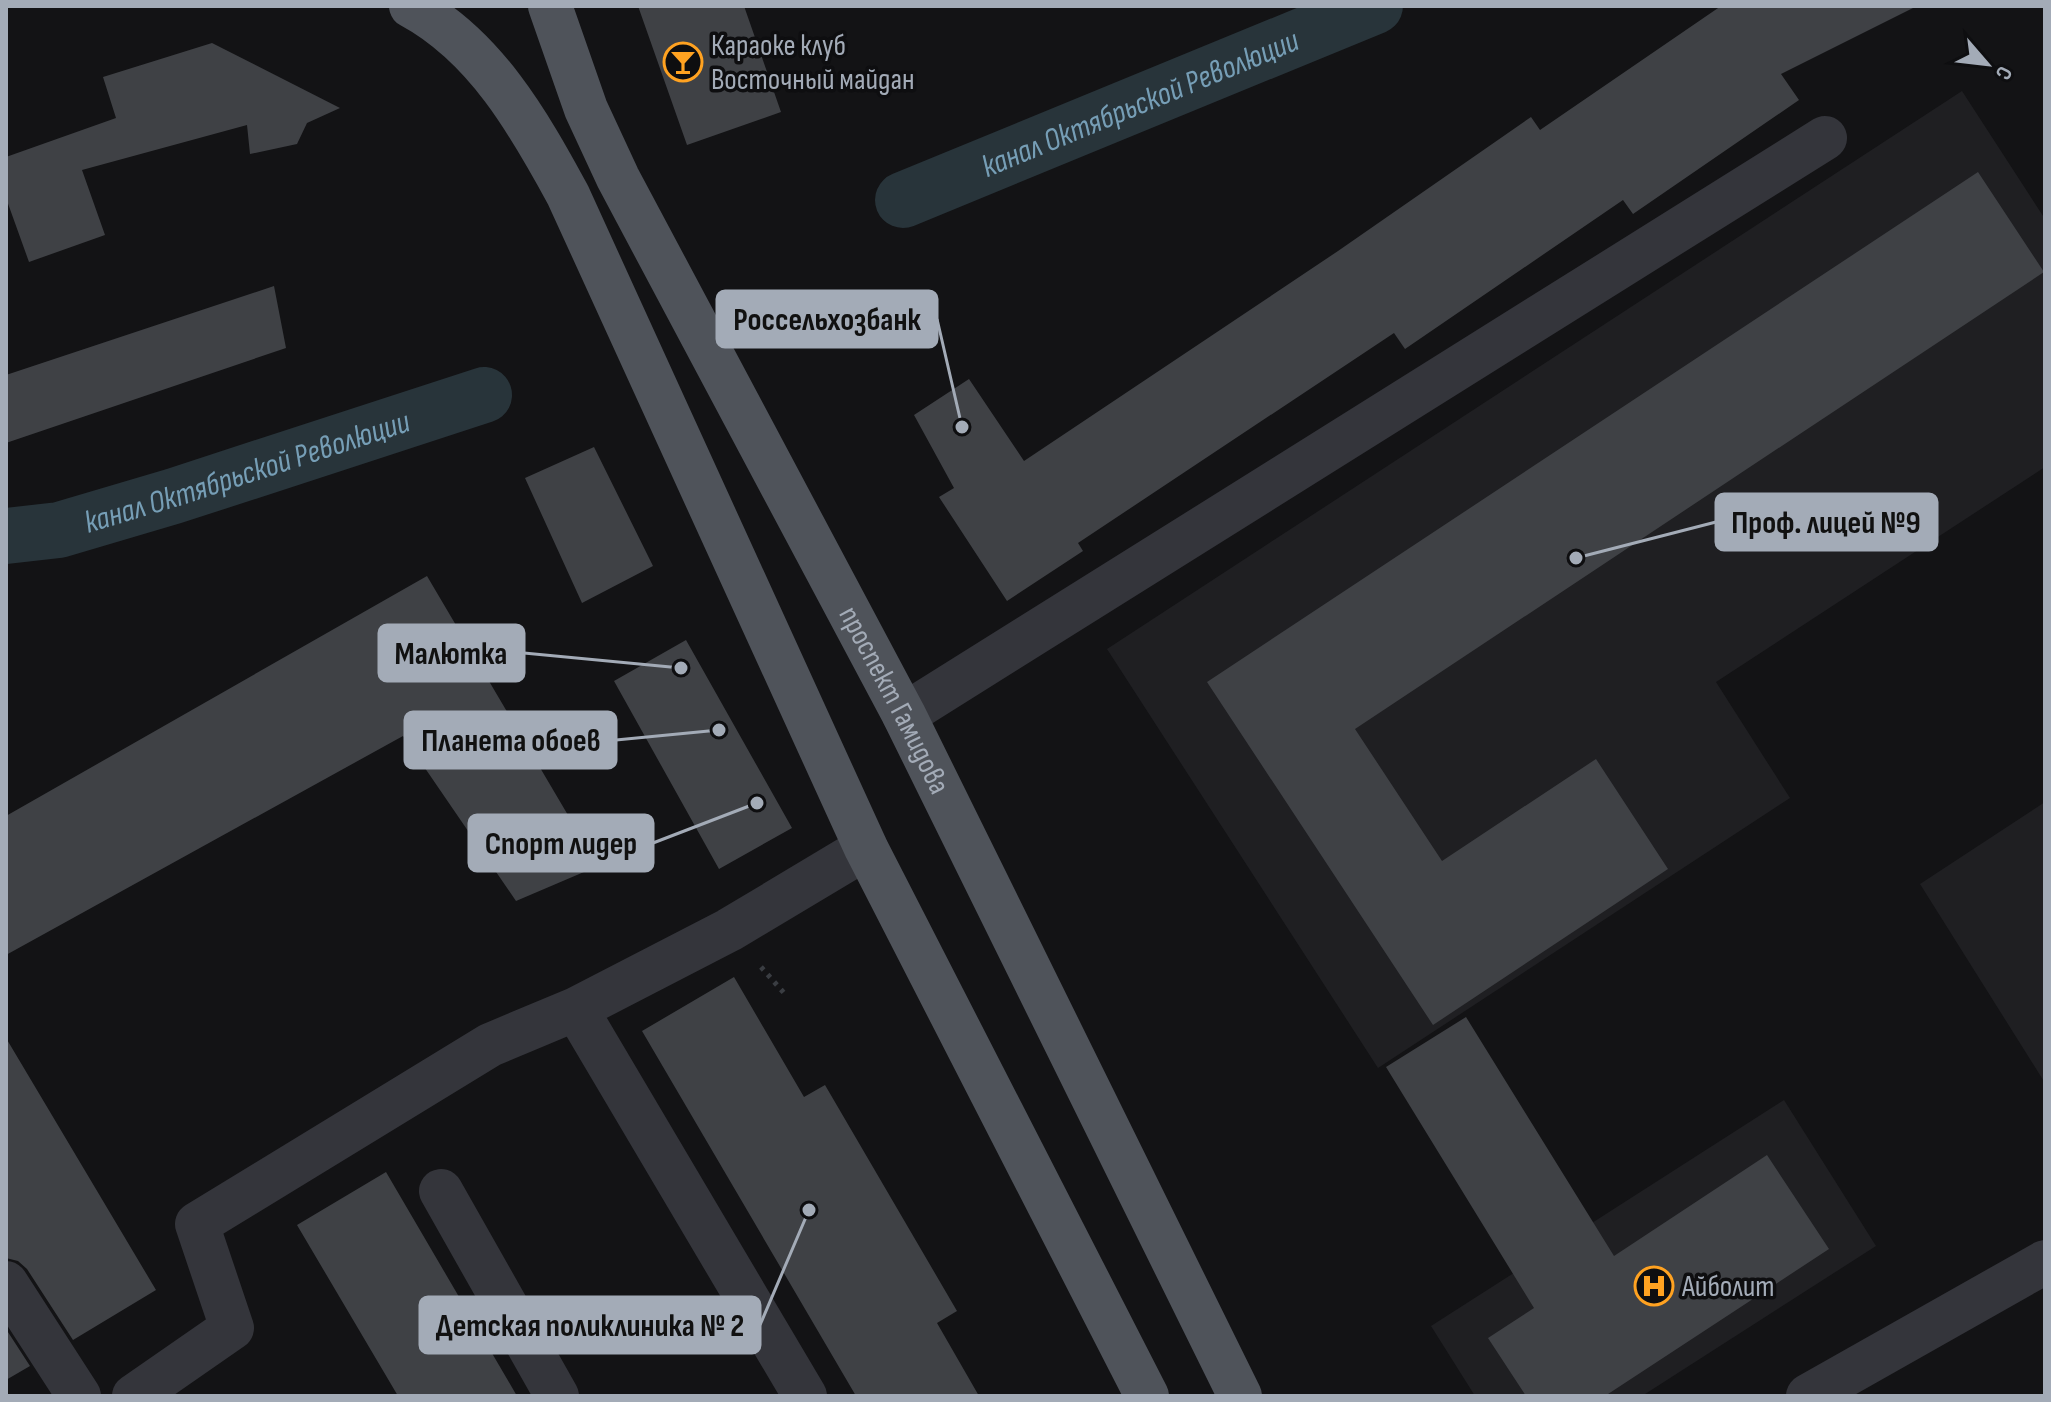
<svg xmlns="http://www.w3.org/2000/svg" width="2051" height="1402" viewBox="0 0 2051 1402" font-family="'Sofia Sans Condensed',sans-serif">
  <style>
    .built { fill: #1f1f22 }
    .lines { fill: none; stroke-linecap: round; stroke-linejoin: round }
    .canal { stroke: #28343a; stroke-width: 56 }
    .building { fill: #3f4145 }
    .path { stroke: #3a3d42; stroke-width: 5; stroke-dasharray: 4 6; stroke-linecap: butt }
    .minor { stroke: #34353b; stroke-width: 44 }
    .major { stroke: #4f535a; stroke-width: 44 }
    .labels { text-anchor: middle; stroke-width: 7; stroke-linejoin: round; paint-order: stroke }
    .poi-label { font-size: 30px; fill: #a3abb7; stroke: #0e0e10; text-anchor: start }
    .street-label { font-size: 30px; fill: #a3abb7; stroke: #0e0e10 }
    .water-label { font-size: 32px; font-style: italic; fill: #769eb6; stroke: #0e0e10 }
    .leader { fill: none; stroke: #a3abb7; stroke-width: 3 }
    .callout-dot { fill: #a3abb7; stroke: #0e0e10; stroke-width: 3 }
    .callout { fill: #a3abb7; stroke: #a3abb7; stroke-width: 3 }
    .callout-label { font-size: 32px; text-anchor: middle; font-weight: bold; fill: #111 }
  </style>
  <rect width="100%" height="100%" fill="#131315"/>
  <path class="built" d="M1962,91l83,128v248l-329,215 74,116 -412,270 -271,-419z
    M2045,802v281l-125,-199z
    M1784,1100l92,146 -234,150h-167l-44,-70z"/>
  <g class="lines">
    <g class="canal">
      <path id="s1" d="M903,200l472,-194"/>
      <path id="s2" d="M6,536l53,-6 115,-34 310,-101"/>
    </g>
  </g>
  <path class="building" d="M638,6h106l37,106 -94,33z
    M1721,6h196l-136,68 18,26 -166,114 -10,-14 -218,149 -11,-16 -316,210 5,8 -76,50 -68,-104 15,-9 -40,-73 55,-36 55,82 314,-210 193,-134 9,13z
    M212,43l128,65 -33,15 -10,21 -47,10 -3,-29 -165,45 23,65 -76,27 -23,-64v-41l110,-39 -13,-41z
    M1978,172l66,100 -689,457 87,132 154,-102 72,110 -235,156 -226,-343z
    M274,286l12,62 -280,95v-68z
    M594,447l59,119 -71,37 -57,-125z
    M427,576l171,290 -82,35 -113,-165 -397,219v-139z
    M686,640l106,188 -73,41 -105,-188z
    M734,977l70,120 21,-12 132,226 -20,12 42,73h-123l-214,-365z
    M1466,1017l148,239 153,-101 62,94 -224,147h-79l-38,-58 46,-30 -148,-241z
    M6,1038l150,252 -83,50 -46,-71 -9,-8 -12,-3z
    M386,1172l131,224h-119l-101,-171z
    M6,1329l24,37 -24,14z"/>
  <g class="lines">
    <path class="path" d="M761,967l23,26"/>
    <path class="minor" d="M904,715l921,-577
      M576,1009l229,387
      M441,1191l116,205
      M6,1283l73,113
      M134,1396l98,-68 -35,-104 293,-179 86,-36 153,-79 137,-82
      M1808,1396l237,-134"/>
    <g class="major">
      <path d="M411,6c74,40 118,117 157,189l298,653 281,548"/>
      <path id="s3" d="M550,6l36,103 32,69 286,537 336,681"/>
    </g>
  </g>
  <defs>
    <symbol id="bar-ring" viewBox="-11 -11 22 22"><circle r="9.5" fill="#0e0e10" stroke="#ffa221" stroke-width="1.5"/><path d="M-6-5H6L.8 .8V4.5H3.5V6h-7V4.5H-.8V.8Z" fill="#ffa221"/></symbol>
    <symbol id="hospital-ring" viewBox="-11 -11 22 22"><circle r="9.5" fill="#0e0e10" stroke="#ffa221" stroke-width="1.5"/><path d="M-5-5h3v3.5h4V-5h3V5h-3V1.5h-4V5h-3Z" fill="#ffa221"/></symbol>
  </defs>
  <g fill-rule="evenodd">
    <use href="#bar-ring" x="661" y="40" width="44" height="44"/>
    <use href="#hospital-ring" x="1632" y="1264" width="44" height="44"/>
  </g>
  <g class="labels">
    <g class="poi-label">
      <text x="711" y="55">Караоке клуб<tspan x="711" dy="34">Восточный майдан</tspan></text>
      <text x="1682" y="1296">Айболит</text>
    </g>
    <g class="street-label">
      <text dy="10" stroke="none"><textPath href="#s3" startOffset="776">проспект Гамидова</textPath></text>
    </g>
    <g class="water-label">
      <text dy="11" stroke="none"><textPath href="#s1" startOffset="256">канал Октябрьской Революции</textPath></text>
      <text dy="11" stroke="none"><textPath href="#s2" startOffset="250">канал Октябрьской Революции</textPath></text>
    </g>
  </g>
  <path class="leader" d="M962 427L937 319M1576 558L1716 522M681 668L524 653M719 730L616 740M757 803L653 843M809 1210L760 1325"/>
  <g class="callout-dot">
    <circle cx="962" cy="427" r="8"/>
    <circle cx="1576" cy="558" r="8"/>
    <circle cx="681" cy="668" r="8"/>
    <circle cx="719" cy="730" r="8"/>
    <circle cx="757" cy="803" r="8"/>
    <circle cx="809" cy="1210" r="8"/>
  </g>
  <g class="callout">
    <rect x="717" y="291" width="220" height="56" rx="8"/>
    <rect x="1716" y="494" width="221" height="56" rx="8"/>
    <rect x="379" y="625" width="145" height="56" rx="8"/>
    <rect x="405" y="712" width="211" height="56" rx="8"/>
    <rect x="469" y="815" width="184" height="56" rx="8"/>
    <rect x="420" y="1297" width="340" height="56" rx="8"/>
  </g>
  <g class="callout-label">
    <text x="827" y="330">Россельхозбанк</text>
    <text x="1826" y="533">Проф. лицей №9</text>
    <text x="451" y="664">Малютка</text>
    <text x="511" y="751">Планета обоев</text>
    <text x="561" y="854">Спорт лидер</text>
    <text x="590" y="1336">Детская поликлиника № 2</text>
  </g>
  <rect width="2051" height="1402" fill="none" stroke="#a3abb7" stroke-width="16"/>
  <g transform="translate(1987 64) rotate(118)" stroke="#0e0e10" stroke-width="6" paint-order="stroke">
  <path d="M0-6L14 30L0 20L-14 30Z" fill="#a3abb7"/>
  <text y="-12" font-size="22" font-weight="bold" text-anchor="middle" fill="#a3abb7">С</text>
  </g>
</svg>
